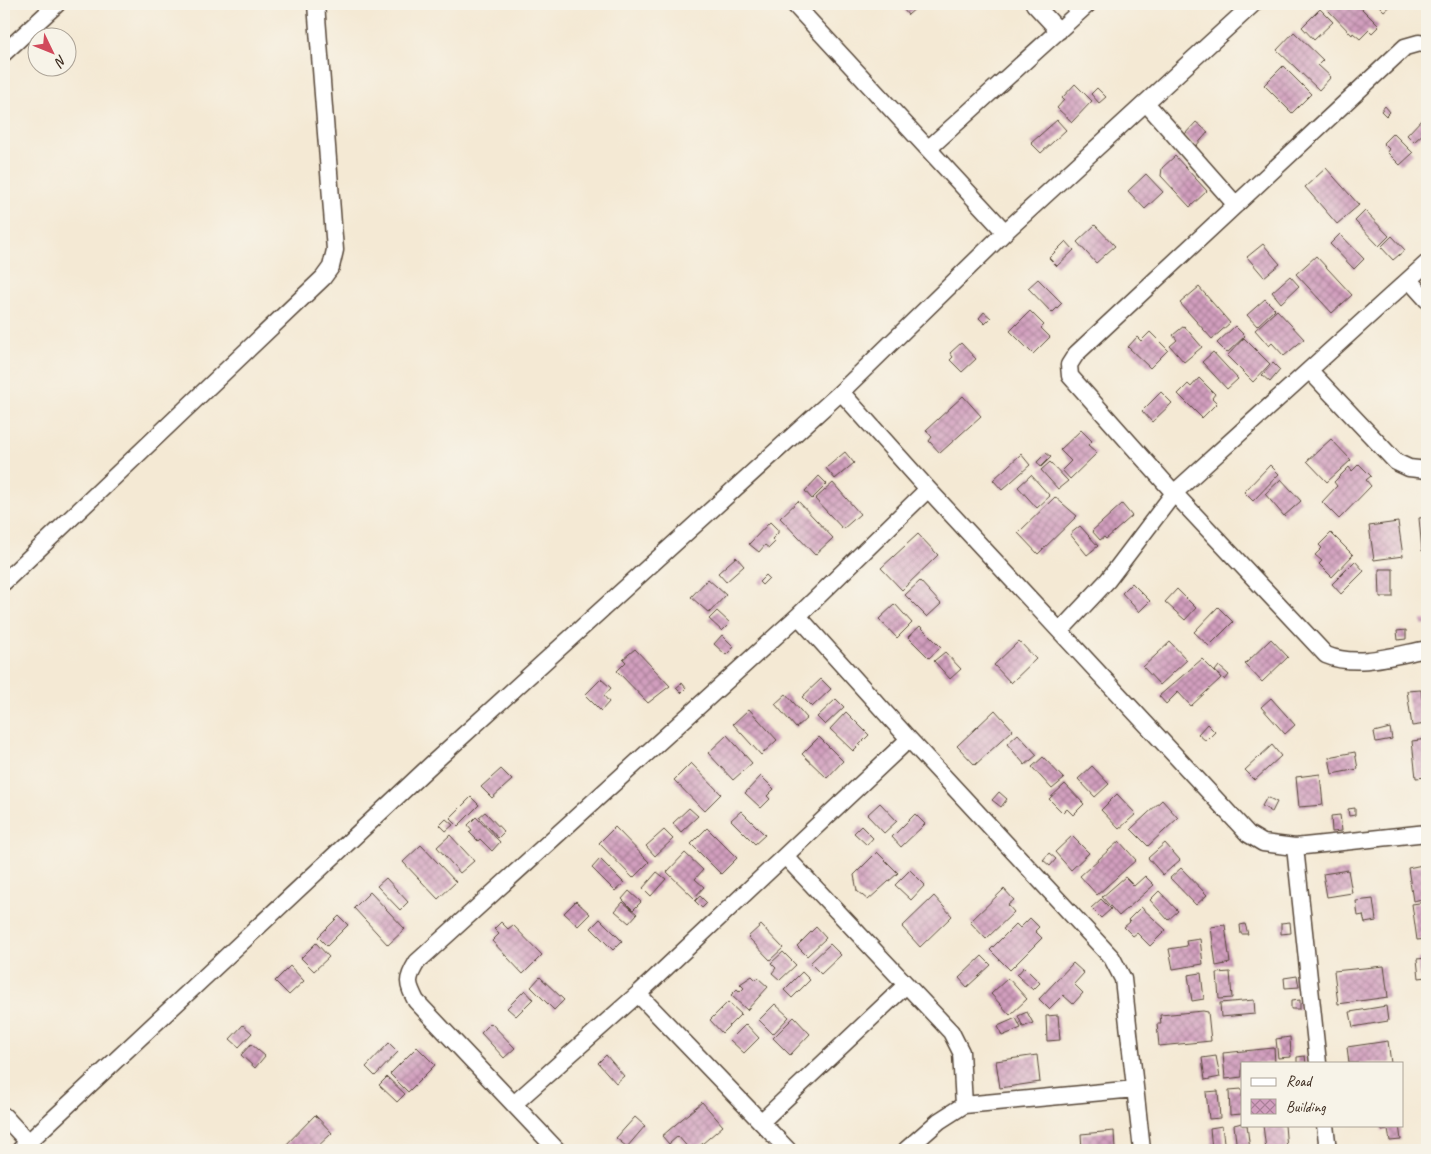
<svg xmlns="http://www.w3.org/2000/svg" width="1431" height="1154" viewBox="0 0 1431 1154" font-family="Caveat,sans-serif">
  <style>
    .building { fill: url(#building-cross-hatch) }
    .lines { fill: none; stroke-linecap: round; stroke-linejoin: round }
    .minor-casing { stroke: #574739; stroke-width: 19 }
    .minor { stroke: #fff; stroke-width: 16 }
  </style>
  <defs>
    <pattern id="building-cross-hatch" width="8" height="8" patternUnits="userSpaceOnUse" patternTransform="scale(1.25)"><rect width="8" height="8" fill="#d19ebe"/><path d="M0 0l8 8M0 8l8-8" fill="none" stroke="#ab819a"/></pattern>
  </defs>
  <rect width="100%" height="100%" fill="#f7f3e8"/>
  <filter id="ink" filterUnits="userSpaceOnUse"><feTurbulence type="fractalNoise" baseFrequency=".02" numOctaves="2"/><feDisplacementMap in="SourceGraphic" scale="10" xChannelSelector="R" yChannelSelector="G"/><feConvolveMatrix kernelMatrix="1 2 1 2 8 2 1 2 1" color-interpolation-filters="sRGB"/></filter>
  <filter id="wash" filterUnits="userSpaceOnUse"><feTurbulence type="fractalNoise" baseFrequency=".0096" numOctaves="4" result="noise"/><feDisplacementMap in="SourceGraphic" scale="20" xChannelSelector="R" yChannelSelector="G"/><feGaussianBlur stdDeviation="1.12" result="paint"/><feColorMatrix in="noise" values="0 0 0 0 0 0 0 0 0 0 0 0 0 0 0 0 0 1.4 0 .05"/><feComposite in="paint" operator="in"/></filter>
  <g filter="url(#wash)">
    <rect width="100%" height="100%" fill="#f4e9d4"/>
    <g id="blocks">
      <path class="building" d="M899,4h17l2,2 -10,9z
        M1333,4h24l22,22 -7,7 -3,-3 -9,9 -7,-6 -1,2 -25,-26z
        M1377,4h15l-8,7z
        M1320,9l13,13 -19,18 -12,-13z
        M1294,32l29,28 -5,5 13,12 -12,13 -42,-40z
        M1283,66l28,28 -19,19 -28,-28z
        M1075,84l17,17 -20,21 -15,-14 7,-8 -2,-2z
        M1097,88l9,9 -7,6 -8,-9z
        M1385,106l5,6 -4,4 -5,-5z
        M1423,118l4,4v8l-13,12 -7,-7z
        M1057,120l9,10 -25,23 -10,-10z
        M1196,122l12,10 -12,14 -12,-11z
        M1393,133l20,20 -13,12 -13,-13 2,-3 -6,-6z
        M1175,156l32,35 -17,16 -29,-31 1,-8z
        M1326,168l33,37 -22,19 -32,-37z
        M1146,174l17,18 -18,17 -17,-18z
        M1365,211l24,25 -10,10 -24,-25z
        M1095,225l20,21 -19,17 -19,-21z
        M1340,234l24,25 -10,10 -24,-25z
        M1392,236l13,14 -12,10 -12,-13z
        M1066,241l8,9 -17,16 -8,-8z
        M1263,244l17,20 -16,13 -17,-20z
        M1316,256l36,39 -20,18 -36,-39z
        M1290,276l9,10 -18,17 -9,-11z
        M1038,279l24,24 -10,10 -24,-25z
        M1199,287l31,36 -18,16 -32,-36z
        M1265,299l10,10 -18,17 -10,-11z
        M1277,310l27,29 -20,17 -12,-13 -3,3 -14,-16z
        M1030,311l14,14 -3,3 9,9 -17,17 -23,-23z
        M984,312l7,6 -6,6 -6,-6z
        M1184,326l18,21 -18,15 -14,-16 7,-6 -4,-5z
        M1235,326l10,10 -18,17 -10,-10z
        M1150,332l18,18 -18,18 -22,-21 9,-10 4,4z
        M1244,338l26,26 -17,18 -26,-26z
        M961,343l15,16 -14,13 -12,-12 3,-3 -3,-4z
        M1213,352l25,27 -11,10 -25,-27z
        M1273,363l7,7 -10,12 -8,-7z
        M1199,378l16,16 -3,4 5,5 -15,15 -24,-24 10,-10 3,3z
        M1161,392l11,11 -20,19 -10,-11z
        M963,396l18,20 -41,37 -11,-12 3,-4 -6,-7z
        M1081,430l11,11 -4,4 9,8 -27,26 -8,-9 9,-9 -11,-11z
        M1331,439l20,21 -24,22 -20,-21z
        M845,452l9,11 -19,16 -9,-11z
        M1046,453l5,4 -10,10 -4,-5z
        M1021,454l9,11 -28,25 -9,-10z
        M1050,462l18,19 -10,8 -17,-19z
        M1359,464l12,12 -5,4 5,6 -32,33 -17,-17 15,-16 -3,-4 15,-15 3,4z
        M1270,465l9,9 -26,27 -9,-9z
        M1031,475l19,21 -13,12 -19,-21z
        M819,476l8,8 -15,15 -7,-8z
        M1281,479l20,22 -17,15 -19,-22z
        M833,483l27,31 -17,15 -28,-30z
        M1055,497l22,19 -39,38 -20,-21z
        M798,501l35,37 -18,17 -35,-37z
        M1122,504l10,12 -26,23 -2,-2 -4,3 -8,-9z
        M1427,517v34h-5l-3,-33z
        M770,522l8,8v3l-6,6 3,3 -6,6 -4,-3 -6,7 -10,-8z
        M1398,522l5,34 -29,4 -5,-34z
        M1080,526l18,20 -11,9 -17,-21z
        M1331,533l22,22 -21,22 -13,-13 3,-3 -7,-6 7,-7 -3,-3z
        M918,534l20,21 -36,35 -21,-22z
        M736,557l8,9 -18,16 -8,-9z
        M1355,561l9,10 -23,23 -9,-10z
        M1379,569h14v28h-13z
        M766,575l3,3 -7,7 -3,-3z
        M708,579l18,16 -17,18 -18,-16z
        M920,581l21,23 -14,13 -22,-22z
        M1132,583l18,18 -11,11 -17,-19z
        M1177,589l19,19 -11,12 -20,-18z
        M895,604l17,19 -15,15 -18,-19z
        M1218,607l15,15 -24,24 -15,-14z
        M717,611l13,12 -8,8 -13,-12z
        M1422,620h5v4l-5,1z
        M920,626l21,21 -12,11 -21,-21z
        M1406,630v9l-8,1 -1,-9z
        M722,635l12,12 -8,8 -12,-11z
        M1271,639l17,18 -26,25 -17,-18z
        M1019,641l17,18 -25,24 -17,-18z
        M1170,642l17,18 -27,25 -17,-18z
        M635,649l35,37 -22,17 -31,-32 9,-9 -3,-3z
        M945,652l16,17 -11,10 -16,-18z
        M1202,659l19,19 -30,28 -13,-14 -12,12 -7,-8z
        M1219,666l10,9 -4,5 -10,-9z
        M601,679l10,9 -7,8 5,6 -8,9 -16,-16z
        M821,679l10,10 -19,18 -10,-10z
        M682,683l4,5 -5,5 -5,-5z
        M1421,690l5,34 -14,2 -5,-35z
        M786,694l21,24 -11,10 -21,-24z
        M1271,698l24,27 -10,9 -24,-27z
        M836,699l8,8 -19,18 -8,-8z
        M749,709l28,31 -16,15 -28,-31z
        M995,710l18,20 -38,35 -18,-19z
        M846,712l23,23 -16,16 -23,-22z
        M1207,724l8,8 -9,9 -8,-7z
        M1390,728l2,11 -16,3 -2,-10z
        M1018,734l19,21 -12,10 -18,-21z
        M727,735l25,28 -19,17 -25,-27z
        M819,737l24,24 -16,17 -25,-24z
        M1427,739v38l-11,1 -4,-37z
        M1272,745l9,11 -26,24 -10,-10z
        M1355,752l3,17 -26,5 -3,-17z
        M1043,757l21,22 -12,10 -20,-22z
        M691,763l30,31 -17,17 -30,-31z
        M1092,766l17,18 -14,13 -17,-18z
        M501,769l11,11 -20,18 -11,-11z
        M1320,774l3,31 -24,2 -3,-30z
        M761,776l13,13 -7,7 3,3 -9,9 -16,-15z
        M1065,784l19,20 -11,11 -6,-6 -4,4 -14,-14z
        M999,792l8,7 -6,8 -9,-7z
        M1117,794l19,20 -17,15 -18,-19z
        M471,797l8,8 -21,21 -8,-8z
        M1267,797l10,5 -5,10 -10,-6z
        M1162,800l16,18 -30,28 -17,-17z
        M880,803l17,18 -13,12 -17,-18z
        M689,808l9,8 -17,16 -8,-9z
        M1355,808v7l-6,1 -1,-7z
        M741,811l24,24 -10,9 -24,-24z
        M485,812l19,20 -6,6 -19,-21z
        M915,814l10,10 -24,23 -9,-10z
        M1340,815l2,16 -10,1 -1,-16z
        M476,817l24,25 -8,9 -12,-12 -2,2 -9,-9 3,-2 -4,-5z
        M446,819l7,6 -7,6 -6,-6z
        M861,826l12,12 -6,7 -13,-12z
        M615,827l34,35 -16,16 -34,-35z
        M707,828l30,30 -16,16 -30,-30z
        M664,830l9,9 -18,17 -9,-10z
        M450,835l24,26 -14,12 -23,-26z
        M1072,836l17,17 -18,17 -16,-18z
        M1119,841l17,19 -39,35 -17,-19z
        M1165,843l15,17 -17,15 -15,-17z
        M421,845l35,37 -18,17 -35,-37z
        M877,852l21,21 -30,27 -11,-9 -3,-16z
        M685,853l18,17 -8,9 9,8 -10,11 -27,-26z
        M1049,853l7,6 -6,7 -7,-6z
        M600,859l24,24 -9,8 -23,-23z
        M1427,864v34l-14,3 -5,-33z
        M1181,868l26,27 -11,10 -26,-27z
        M910,870l15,15 -14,15 -16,-15z
        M1348,870l4,23 -25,4 -4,-23z
        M657,872l9,7 -15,17 -8,-8z
        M1145,876l9,9 -35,31 -17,-19 23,-20 9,9z
        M386,878l22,24 -8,8 -23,-24z
        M1004,889l10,11 -6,5 6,7 -28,27 -16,-17z
        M629,891l12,11 -8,8 -11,-11z
        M1159,891l19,20 -10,9 -18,-20z
        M370,892l35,37 -17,16 -34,-37z
        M700,896l7,7 -5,5 -7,-7z
        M934,896l18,20 -32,31 -18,-20z
        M1101,899l10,10 -10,9 -10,-10z
        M1373,899l3,22 -11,2 -2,-8 -5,1 -2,-15z
        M576,901l14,13 -12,12 -14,-13z
        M623,902l14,12 -8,9 -14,-12z
        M1426,902l1,37 -10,1 -5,-36z
        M1141,907l25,23 -16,16 -13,-13 -4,3 -9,-9 6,-5 -2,-2z
        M339,916l9,9 -21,21 -9,-9z
        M1030,918l9,9 -4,4 7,7 -32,32 -20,-20 26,-26 4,4z
        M600,919l22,22 -9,9 -22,-22z
        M501,922l7,7 5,-4 29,30 -19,19 -31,-33 7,-7 -5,-5z
        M1290,922l1,11 -10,1v-11z
        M1245,924l3,10h-7l-1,-9z
        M761,925l22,23 -13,12 -22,-23z
        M1225,925l5,38 -14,3 -5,-39z
        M816,927l10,11 -19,18 -10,-10z
        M1200,939l3,25 -30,5 -4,-20 18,-3 -1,-5z
        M316,943l13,14 -15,14 -13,-13z
        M830,944l11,11 -20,19 -11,-11z
        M783,952l13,13 -16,15 -8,-7 4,-5 -5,-5z
        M982,956l9,9 -24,22 -8,-9z
        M1427,958v19l-8,1 -2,-19z
        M1073,963l11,10 -10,11 9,9 -10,11 -10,-9 -14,14 -10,-10z
        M290,966l14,15 -15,14 -14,-14z
        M1384,966l4,31 -50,7 -4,-33z
        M1024,967l16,16 -7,7 -16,-15z
        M802,972l8,8 -18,18 -8,-8z
        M1230,972l2,26 -13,1 -2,-26z
        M1201,973l3,26 -12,2 -4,-26z
        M752,976l4,4 2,-2 10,9 -21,23 -16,-15 6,-6 3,3 4,-4 -4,-4z
        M1297,976l2,11 -14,1 -1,-10z
        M540,977l24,23 -10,10 -23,-23z
        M1008,978l19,21 -17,16 -19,-21z
        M525,990l8,9 -17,17 -9,-8z
        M1254,1000l1,14 -34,3 -1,-14z
        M1300,1000v9h-9v-8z
        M728,1002l13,12 -19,19 -12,-13z
        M775,1004l14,13 -16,17 -14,-14z
        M1386,1006l2,15 -35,6 -3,-15z
        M1203,1011l5,1 3,29 -52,5 -2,-22h4l-1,-9z
        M1027,1012l6,11 -10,4 -5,-11z
        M1058,1015l2,25 -13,1 -1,-25z
        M794,1017l16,17 -20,21 -17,-17z
        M1016,1018l5,10 -19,8 -4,-10z
        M491,1023l24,25 -11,10 -23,-25z
        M746,1024l13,14 -15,15 -14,-13z
        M243,1025l9,8 -13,14 -9,-8z
        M1290,1037l1,20 -13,1 -2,-19z
        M1388,1041l3,22h-42l-2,-16z
        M389,1043l9,9 -23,24 -9,-9z
        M251,1044l14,12 -10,12 -14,-13z
        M417,1047l18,18 -27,27 -18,-18z
        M1274,1048l1,15h-33v14l-17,2 -2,-26z
        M606,1055l18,21 -8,7 -18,-20z
        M1037,1055l3,27 -40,6 -4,-27z
        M1216,1056l4,21 -15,3 -3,-22z
        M1305,1056l1,7h-9v-6z
        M387,1077l18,17 -8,8 -18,-17z
        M1242,1089v25l-12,1 -1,-25z
        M1218,1091l2,27 -11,1 -3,-27z
        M702,1102l21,24 -28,24h-5l-12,-14 -9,8 -7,-8z
        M315,1115l17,18 -18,17h-33z
        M635,1117l10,9 -18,21 -11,-9z
        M1242,1123v2h5l3,25h-13l-3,-25z
        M1263,1125h22l2,24 -21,1z
        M1381,1125h18l2,15 -11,1 -2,-11 -6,1z
        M1222,1126l3,24h-13l-2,-22z
        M1114,1131l1,19h-33l-1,-16z
        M1401,1147v3h-14v-2z"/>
    </g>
  </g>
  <g filter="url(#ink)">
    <use href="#blocks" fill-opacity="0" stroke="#574739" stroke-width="1"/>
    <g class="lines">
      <defs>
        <path id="minor" d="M794,4l211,228
          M1034,4l25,27
          M1427,45l-8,-2 -14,4 -329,307 -7,11 1,11 104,117 152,162c31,13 69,0 101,-6
          M4,53l53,-49
          M1146,103l90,102
          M928,149l160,-145
          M1409,280l18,20
          M1310,371l86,91 13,6 18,2
          M841,392l87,97 320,345 15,9 32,4 132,-14
          M4,582l319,-304 8,-11 4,-17 -19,-246
          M798,616l111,123 203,219 11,21 19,171
          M1061,630l47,-50 66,-87 253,-230
          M1295,847l23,216
          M786,857l165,175 10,20 3,53
          M638,994l150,156
          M515,1103l123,-109 271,-255
          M4,1116l25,27
          M761,1122l145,-137
          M1325,1125l3,25
          M20,1150l413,-387 408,-371 164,-160 248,-228
          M557,1150l-141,-149c-9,-18 -10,-21 1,-39l381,-346 130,-127
          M906,1150l33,-29 25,-16 171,-16"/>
      </defs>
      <use href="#minor" class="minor-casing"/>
      <use href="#minor" class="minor"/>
    </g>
  </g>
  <rect width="1431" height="1154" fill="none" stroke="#f7f3e8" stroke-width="20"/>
  <rect x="1241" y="1062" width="162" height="65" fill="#f7f3e8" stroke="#aca397"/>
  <rect x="1251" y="1078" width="25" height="8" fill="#ffffff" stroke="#aca397"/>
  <text x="1286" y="1086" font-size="15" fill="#3b2a1e">Road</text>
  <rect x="1251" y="1099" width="25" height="15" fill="url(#building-cross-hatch)" stroke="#aca397"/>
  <text x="1286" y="1112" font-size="15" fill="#3b2a1e">Building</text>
  <g transform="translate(52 52) rotate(133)"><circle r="24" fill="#f7f3e8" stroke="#aca397"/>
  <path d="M0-4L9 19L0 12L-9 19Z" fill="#d1495b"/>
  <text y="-8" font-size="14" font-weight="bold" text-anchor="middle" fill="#3b2a1e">N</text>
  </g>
</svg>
